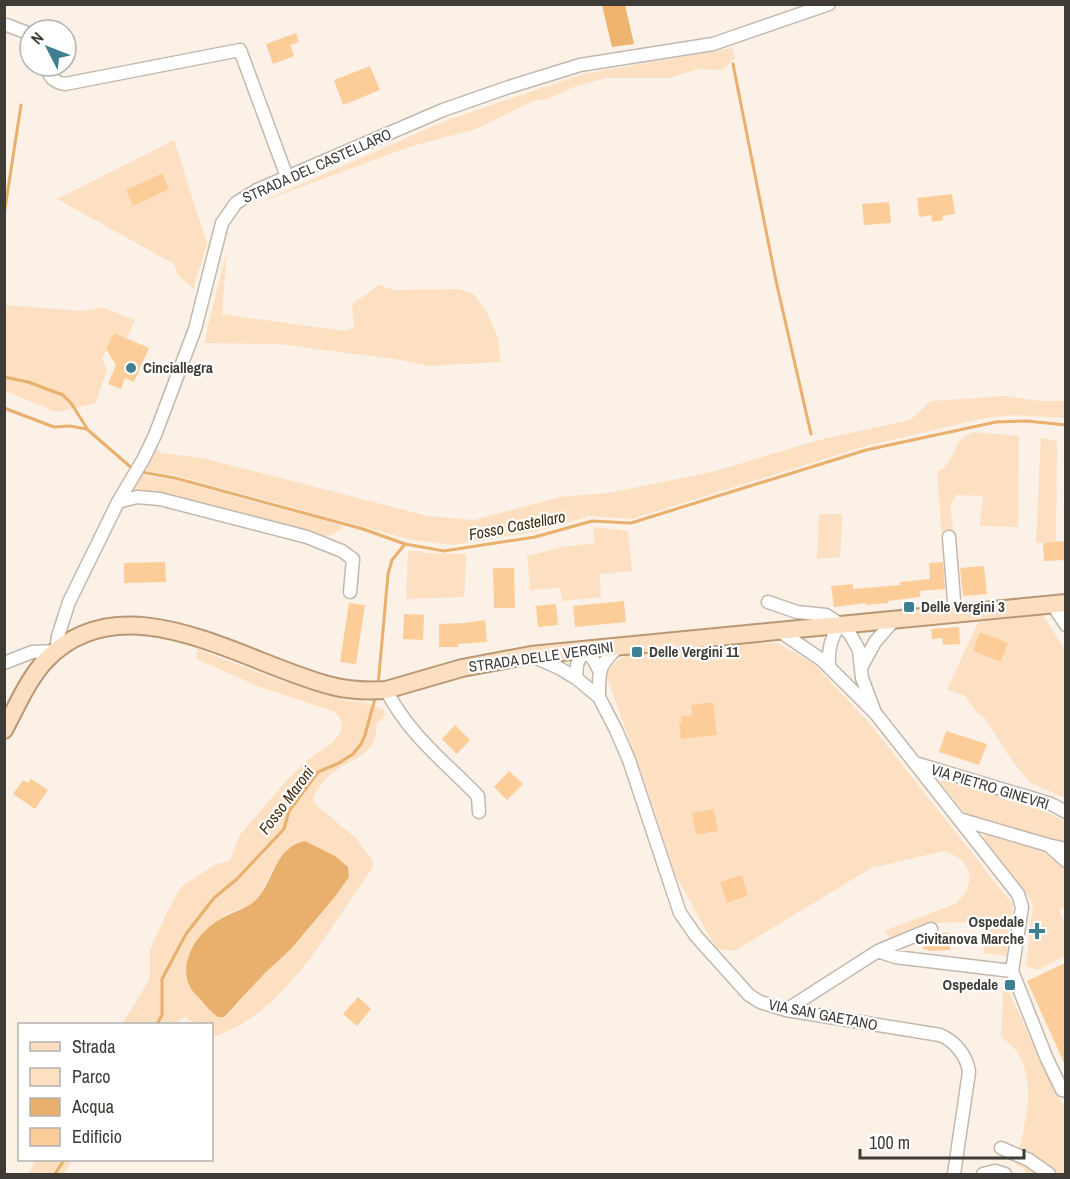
<svg xmlns="http://www.w3.org/2000/svg" width="1070" height="1179" viewBox="0 0 1070 1179" font-family="'Archivo Narrow',sans-serif">
  <style>
    .green { fill: #fce0c1; fill-rule: evenodd }
    .forest { fill: #edb36f }
    .water { fill: #e9af6c }
    .lines { fill: none; stroke-linecap: round; stroke-linejoin: round }
    .stream { stroke: #e9af6c; stroke-width: 3 }
    .building { fill: #fccd98 }
    .minor-casing { stroke: #c3b8ad; stroke-width: 15 }
    .major-casing { stroke: #b99875; stroke-width: 20 }
    .minor { stroke: #fff; stroke-width: 12 }
    .major { stroke: #fcdfc0; stroke-width: 16 }
    .poi-dot { fill: #3e7f91; stroke: #fff; stroke-width: 2 }
    .labels { text-anchor: middle; stroke-width: 4.5; stroke-linejoin: round; paint-order: stroke }
    .street-label { font-size: 15px; fill: #3f3b37; stroke: #fff }
    .poi-label { font-size: 15px; font-weight: bold; fill: #3f3b37; stroke: #fff; text-anchor: start }
    .water-label { font-size: 16px; font-style: italic; fill: #442c0f; stroke: #fff }
  </style>
  <rect width="100%" height="100%" fill="#fcf1e6"/>
  <path class="green" d="M732,48l3,10 -13,12 -24,-1 -29,9h-63l-32,9 -27,12 -14,2 -57,28 -67,18 -151,56 187,-82 138,-47z
    M174,140l33,104 -14,45 -16,-15 -3,-10 -117,-65zM161,173l8,16 -36,16 -7,-15z
    M227,250l-5,64 123,17 9,-4 -2,-23 27,-19 15,5 65,-1 15,5 14,20 10,24 3,24 -73,4 -33,-7 -117,-15 -74,-1z
    M4,305l80,6 18,-4 33,13 -8,18 -13,-5 -12,26 5,10 -11,34 -39,9 -52,-21z
    M1006,396l34,5h25v17l-50,-3 -30,3 -119,28 -234,73 -42,-3 -56,16 -81,13 -45,-6 -234,-64 -27,-4 -6,-7 9,-18 12,7 40,5 226,58 46,4 86,-23 49,-4 103,-21 107,-32 91,-20 21,-19z
    M973,432l46,4 -1,91 -38,-1 3,-30 -27,-1 -6,11 4,30 -12,1 -5,-64c3,-3 9,-6 11,-10 10,-15 5,-22 25,-31z
    M1041,438l16,3 -1,101 -20,1z
    M141,475l33,5 170,46 -13,9 -14,2 -187,-44z
    M819,514h23l-2,43 -23,2z
    M593,527l35,4 4,40 -32,3 1,23 -39,4 -2,-13 -30,2 -3,-34 37,-9 31,-4z
    M408,551h14v2l44,1 -2,43 -58,2z
    M1043,615l22,35v148l-36,-16 -19,-24 -26,-41 -7,-4 -13,-18 -17,-5 31,-68zM981,632l7,3 -5,13 10,-10 15,5 -7,19 -28,-11z
    M777,643l36,20 58,62 142,180 -7,51 -22,-3 1,-31 -54,1 -41,17 -6,-9 71,-27c23,-18 18,-44 -11,-53l-73,17 -136,83 -17,-2 -10,-15 -33,-60 -29,-89 -40,-110c6,-11 12,-16 24,-21l72,-5 3,7 16,-3 3,-9zM713,702l4,33 -36,4 -2,-15 3,-1 -1,-7 11,-1 -1,-10zM714,809l4,22 -22,4 -4,-21zM742,875l6,21 -21,7 -7,-21z
    M197,649l84,32 67,20 15,1 20,7 2,7 -9,8c3,31 -25,34 -45,50 -7,6 -13,15 -18,23l2,7 42,35 16,23 -1,7c-43,58 -84,142 -156,167l-4,-2v-10h-16l-11,-7 -12,7h-51l28,-45v-29l17,-38 14,-25 35,-23 14,-3 9,-25 47,-55 23,-22 22,-15 9,-11 2,-11 -7,-10 -78,-26 -60,-27zM305,841l30,15 14,21 -15,21 -44,52 -24,22 -30,34 -35,-7 -10,-9 -4,-33 7,-13 20,-21 16,-11 14,-4 13,-8 19,-36z
    M949,781l95,30 21,10v21l-99,-27 -27,-34z
    M987,834l53,15 25,20v38l-6,3 6,14v32l-27,14 -12,-4 7,-63 -51,-65z
    M1004,981l51,111 10,15v67h-39l-2,-6 -8,-3c7,-35 22,-79 2,-111 -3,-7 -11,-12 -17,-17z
    M36,1160h36l-8,14h-36z"/>
  <path class="forest" d="M602,5h23l9,39 -22,3z"/>
  <path class="water" d="M305,841l30,15 13,11 1,10 -15,21 -44,52 -24,22 -42,45h-6c-7,-5 -11,-10 -16,-16 -4,-5 -10,-9 -12,-14 -12,-25 6,-52 27,-66 12,-8 31,-12 40,-22 17,-19 18,-52 48,-58z"/>
  <g class="lines">
    <path class="stream" d="M733,64l43,217 35,153
      M4,215l17,-110
      M4,377l24,5 35,13 8,8 17,27 46,40
      M4,408l50,19 16,-1 16,3
      M141,472l34,6 188,51 42,15 39,7 91,-14 57,-16 39,2 235,-73 130,-28 31,-1 39,4
      M378,686l10,-112 4,-14 13,-16
      M157,1024l5,-9v-36l24,-45 28,-36 23,-19 47,-50 5,-18 29,-39 21,-9 14,-9 8,-10 4,-9 11,-40
      M55,1174l9,-14"/>
  </g>
  <path class="building" d="M296,33l3,9 -9,3 4,11 -21,8 -7,-20z
    M370,66l10,24 -37,15 -9,-25z
    M162,173l7,16 -36,17 -7,-16z
    M952,194l3,20 -12,2v4l-11,2 -1,-7 -12,2 -2,-19z
    M889,202l2,21 -27,2 -2,-21z
    M114,333l35,15 -15,34 -9,-4 -4,11 -13,-5 8,-19 -10,-16z
    M1065,541v19l-21,1 -1,-18z
    M165,562l1,20 -42,1v-20z
    M943,562l2,27 -25,2v6l-32,4v2l-22,2v-2l-32,4 -3,-21 22,-2v5l47,-4v-3l30,-3 -1,-16z
    M984,566l3,28 -24,2 -3,-28z
    M493,568h21l1,40h-21z
    M624,601l2,21 -51,5 -2,-21z
    M349,603l16,2 -9,59 -16,-2z
    M556,604l2,21 -20,2 -2,-21z
    M404,614l20,1 -1,25 -20,-1z
    M485,620l2,22 -29,2v3h-19v-23l26,-1z
    M959,627l1,17 -17,1 -1,-7 -10,1 -1,-10z
    M980,632l28,11 -7,19 -28,-11z
    M713,702l4,33 -36,4 -2,-16h3l-1,-7 11,-1 -1,-10z
    M455,725l15,15 -13,14 -15,-15z
    M946,731l41,13 -8,21 -40,-13z
    M509,771l14,13 -16,16 -13,-13z
    M31,779l17,11 -13,19 -22,-15 10,-14 5,3z
    M714,809l4,22 -22,4 -4,-22z
    M742,875l6,21 -21,7 -7,-21z
    M938,932l12,1v17l-21,1v-1l-6,-1 1,-8h7v-3z
    M1065,963v102l-38,-84z
    M358,997l13,12 -14,17 -14,-12z"/>
  <g class="lines">
    <defs>
      <path id="minor" d="M7,25l23,9
        M45,66c5,11 8,16 20,18l175,-34 47,127
        M118,502l19,-5 23,2 147,38 35,14 11,8 -3,33
        M949,537l6,76
        M768,602l29,10 29,3 14,9 10,10 9,16 3,28 12,32
        M1052,604l14,21
        M778,630l44,30 54,54 142,180 4,13 -10,64 35,88 15,31 4,1
        M532,656l27,12 17,10 23,19 17,33 13,30 51,153 16,23 53,59 11,7 26,8 154,25c15,6 27,21 29,37l-15,102
        M4,663l28,-11 24,-1 2,-15 11,-34 49,-100 26,-44 11,-23 40,-106 27,-106 14,-20 21,-13 186,-80 66,-23 71,-22 133,-21 116,-40
        M829,666c-1,-17 2,-28 11,-42
        M862,666l13,-24 20,-23
        M576,678l1,-13 6,-16 10,10 6,11
        M386,690c24,46 57,70 92,106l1,16
        M599,697c0,-29 -1,-30 20,-51
        M915,763l136,41 15,8
        M959,819l89,26
        M1066,849l-18,-4 18,16
        M878,951l17,6 117,14
        M786,1010l92,-59 53,-22
        M1001,1148l28,12 20,14
        M983,1174l12,-3 10,3"/>
      <path id="major" d="M4,730c13,-24 24,-51 42,-70 79,-82 200,5 286,26 18,5 36,5 54,4l76,-22 69,-13 535,-52"/>
    </defs>
    <use href="#minor" class="minor-casing"/>
    <use href="#major" class="major-casing"/>
    <use href="#minor" class="minor"/>
    <use href="#major" class="major"/>
  </g>
  <g class="poi-dot">
    <circle cx="131" cy="368" r="6"/>
    <rect x="903" y="601" width="12" height="12" rx="3"/>
    <rect x="631" y="646" width="12" height="12" rx="3"/>
    <path d="M1034 922h6v6h6v6h-6v6h-6v-6h-6v-6h6z"/>
    <rect x="1004" y="979" width="12" height="12" rx="3"/>
  </g>
  <g class="labels">
    <g class="street-label">
      <text transform="translate(317 166) rotate(-24)" y="5">STRADA DEL CASTELLARO</text>
      <text transform="translate(541 657) rotate(-8)" y="5">STRADA DELLE VERGINI</text>
      <text transform="translate(990 787) rotate(17)" y="5">VIA PIETRO GINEVRI</text>
      <text transform="translate(823 1015) rotate(11)" y="5">VIA SAN GAETANO</text>
    </g>
    <g class="poi-label">
      <text x="143" y="373">Cinciallegra</text>
      <text x="921" y="612">Delle Vergini 3</text>
      <text x="649" y="657">Delle Vergini 11</text>
      <text x="1024" y="927" text-anchor="end">Ospedale<tspan x="1024" dy="17">Civitanova Marche</tspan></text>
      <text x="998" y="990" text-anchor="end">Ospedale</text>
    </g>
    <g class="water-label">
      <text transform="translate(517 525) rotate(-11)" y="6">Fosso Castellaro</text>
      <text transform="translate(286 800) rotate(-53)" y="6">Fosso Maroni</text>
    </g>
  </g>
  <rect width="1070" height="1179" fill="none" stroke="#3f3b37" stroke-width="12"/>
  <rect x="18" y="1023" width="195" height="138" fill="#ffffff" stroke="#b2b1af" stroke-width="1.5"/>
  <rect x="30" y="1042" width="30" height="9" fill="#fcdfc0" stroke="#b2b1af" stroke-width="1.5"/>
  <text x="72" y="1053" font-size="18" fill="#3f3b37">Strada</text>
  <rect x="30" y="1068" width="30" height="18" fill="#fce0c1" stroke="#b2b1af" stroke-width="1.5"/>
  <text x="72" y="1083" font-size="18" fill="#3f3b37">Parco</text>
  <rect x="30" y="1098" width="30" height="18" fill="#e9af6c" stroke="#b2b1af" stroke-width="1.5"/>
  <text x="72" y="1113" font-size="18" fill="#3f3b37">Acqua</text>
  <rect x="30" y="1128" width="30" height="18" fill="#fccd98" stroke="#b2b1af" stroke-width="1.5"/>
  <text x="72" y="1143" font-size="18" fill="#3f3b37">Edificio</text>
  <g transform="translate(48 48) rotate(312)"><circle r="28" fill="#ffffff" stroke="#b2b1af" stroke-width="1.5"/>
  <path d="M0-4.5L10 22L0 15L-10 22Z" fill="#3e7f91"/>
  <text y="-9" font-size="16" font-weight="bold" text-anchor="middle" fill="#3f3b37">N</text>
  </g>
  <path d="M860 1149v9h164v-9" fill="none" stroke="#3f3b37" stroke-width="3"/>
  <text x="869" y="1149" font-size="18" fill="#3f3b37" stroke="#ffffff" stroke-width="4.5" paint-order="stroke">100 m</text>
</svg>
